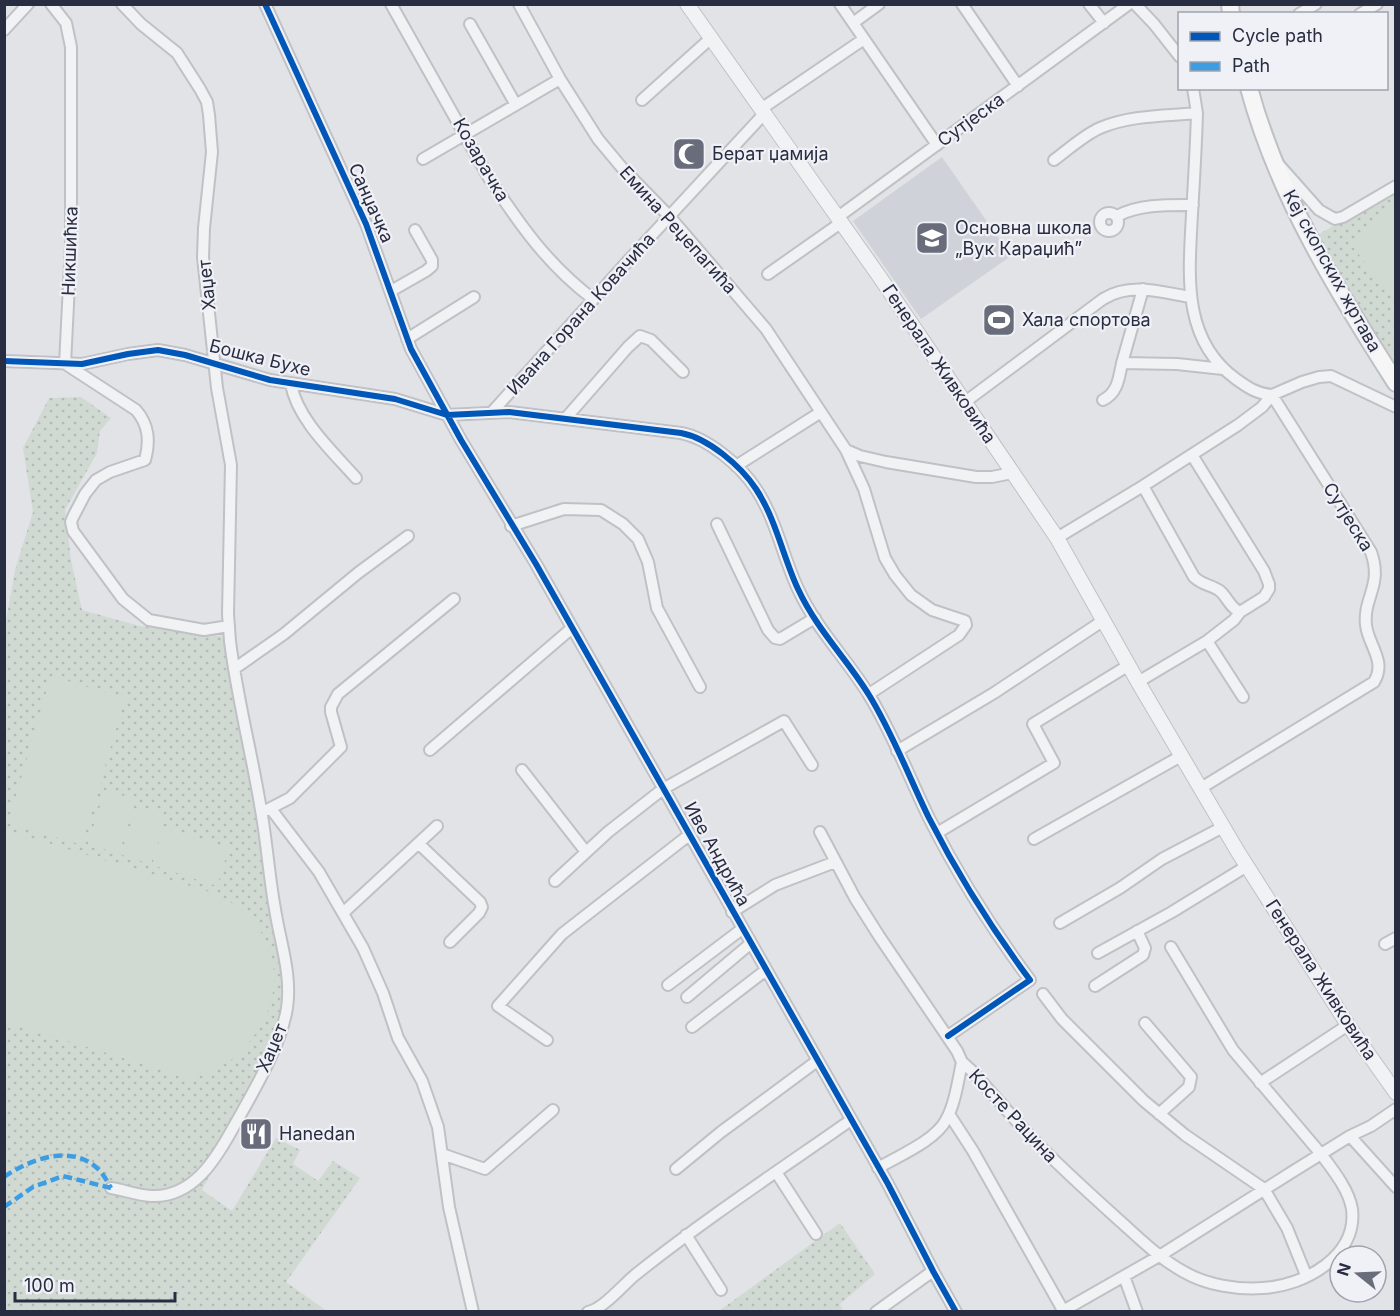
<svg xmlns="http://www.w3.org/2000/svg" width="1400" height="1316" viewBox="0 0 1400 1316" font-family="Inter,sans-serif">
  <style>
    .built { fill: #d0d2da }
    .grass { fill: url(#grass-dots) }
    .green { fill: #d1dad2 }
    .lines { fill: none; stroke-linecap: round; stroke-linejoin: round }
    .minor-casing { stroke: #c0c1c5; stroke-width: 14 }
    .tertiary-casing { stroke: #c0c1c5; stroke-width: 16 }
    .primary-casing { stroke: #bec0c5; stroke-width: 20 }
    .minor { stroke: #f1f2f4; stroke-width: 10 }
    .tertiary { stroke: #f1f2f4; stroke-width: 14 }
    .primary { stroke: #f6f6f6; stroke-width: 16 }
    .quiet { stroke: #3d9de3; stroke-width: 4.5; stroke-dasharray: 9 4.5; stroke-linecap: butt }
    .cycleway-casing { stroke: #f0f1f7; stroke-width: 10 }
    .cycleway { stroke: #0057b8; stroke-width: 6 }
    .labels { text-anchor: middle; stroke-width: 4.5; stroke-linejoin: round; paint-order: stroke }
    .street-label { font-size: 18px; fill: #282d41; stroke: #f0f1f7 }
    .poi-label { font-size: 18px; fill: #282d41; stroke: #f0f1f7; text-anchor: start }
  </style>
  <defs>
    <pattern id="grass-dots" width="8" height="8" patternUnits="userSpaceOnUse" patternTransform="scale(1.5)"><rect width="8" height="8" fill="#d1dad2"/><path d="M2 2h.1M6 6h.1" fill="none" stroke="#b3bbb6" stroke-width="1.8" stroke-linecap="round"/></pattern>
  </defs>
  <rect width="100%" height="100%" fill="#e2e3e7"/>
  <path class="built" d="M942,157l69,99 -90,63 -68,-98z"/>
  <path class="grass" d="M1395,189v181l-79,-134z
    M81,397l30,21 -11,13 -3,22 -32,57 6,50 11,50 58,16 82,10 12,33 53,338 -22,60 -63,123 30,21 44,-73 24,12 -7,14 25,17 15,-20 27,17 -74,104 41,29 -322,1v-685l10,-57 18,-58 -10,-64 26,-50z
    M840,1223l35,51 -35,30 3,7h-124z"/>
  <path class="green" d="M1395,206v95l-45,-58z
    M51,676l74,22 -43,147 -74,-22z
    M105,790l31,10 -17,54 -31,-10z
    M138,806l28,9 -16,49 -28,-9z
    M163,827l66,21 -12,38 -65,-21z
    M8,831l202,61c66,25 84,96 40,149 -16,19 -33,31 -58,36v2l-187,-57 -1,-179z"/>
  <g class="lines">
    <defs>
      <path id="minor" d="M51,4l15,19 5,24v198l-6,119
        M265,4l101,220 45,125 50,91 75,124 352,620 45,87 23,41
        M391,4l98,174c31,47 59,87 104,121
        M519,4l41,75 38,60 25,30 47,48 96,112 80,121 18,39 21,69 10,17 16,20 21,15 33,11 1,4 -7,10 -90,59
        M840,4l97,141
        M962,4l56,82
        M1089,4l15,19
        M1135,4l19,20 26,33
        M1299,14l17,-10
        M1360,14l17,-10
        M853,23l26,-19
        M470,24l46,81
        M4,30l24,-26
        M1193,88l4,25c-1,34 -3,68 -5,101 -3,60 -11,125 44,165 11,8 21,15 36,16l99,157c12,34 -8,45 -5,73 2,20 21,36 8,57l-173,106
        M642,100l69,-62
        M761,109l103,-70
        M423,159l137,-80
        M1054,160c15,-11 30,-25 46,-32 30,-13 66,-12 97,-15
        M1280,166l39,44 16,9 8,-2 53,-31
        M1100 222a9 9 0 1 1 18 0a9 9 0 1 1-18 0Z
        M1117,216c23,-12 51,-11 76,-11
        M838,217l291,-213
        M768,274l74,-52
        M391,291l35,-20 6,-5v-6l-17,-30
        M407,339l67,-42
        M4,361l78,3 46,-10 30,-4 27,5 85,25 125,19 52,16 62,-3 172,21c27,5 60,33 75,56 20,30 27,68 42,100 19,41 49,70 71,106 23,37 41,84 60,123 29,57 63,111 101,162l-82,56
        M1122,363l21,-74
        M67,365l69,45c13,15 14,31 9,50l-35,12 -14,8 -11,14 -12,23 -2,5 2,9 50,68 26,21 55,10 25,-4
        M291,384c6,35 42,68 65,94
        M1103,400c15,-7 16,-23 19,-37l55,1 46,5
        M965,402l138,-103c27,-17 58,-7 87,-2
        M493,411l134,-149 137,-148
        M565,419l63,-72 12,-11 11,4 32,32
        M846,450l14,6 26,6 90,15h16l20,-4
        M736,466l85,-54
        M1143,486l51,91c8,8 18,8 26,14 8,7 10,17 20,21
        M717,524l51,106 7,8 5,1 35,-21
        M511,526l53,-17 37,1 22,14 15,15 10,23 9,46 43,79
        M1057,538l86,-52 95,-61 24,-18 10,-12 30,-13 17,-5 12,-1 65,31
        M1207,641l36,56
        M234,669l50,-35 74,-61 50,-37
        M1138,682l69,-41 27,-21 6,-8 24,-15 5,-8v-5l-5,-13 -72,-116
        M430,750l142,-122
        M897,751l97,-58 110,-73
        M522,770l64,82
        M271,809l48,63 44,76 20,45 15,45 24,43 16,46 11,80 24,105
        M267,810l23,-12 51,-51 -10,-35v-5l7,-13 116,-95
        M820,832l35,66 24,38 78,115 5,11 10,9c21,23 40,46 61,68 28,29 57,55 87,82 19,17 40,38 64,51 23,13 53,18 79,16 41,-2 95,-32 89,-79 -3,-19 -19,-39 -31,-55l-88,-104 -62,-103
        M937,833l117,-70 -21,-39 96,-59
        M1034,839l147,-83
        M419,844l61,58 2,5 -3,6 -29,29
        M555,881l53,-49 55,-43 121,-68 28,44
        M732,912l43,-27 60,-23
        M343,913l94,-87
        M1060,923l60,-35 42,-29 61,-32
        M1385,944l11,-6
        M1098,953l74,-41 75,-46
        M668,985l74,-56
        M1095,986l48,-31 2,-7 -8,-17
        M1043,994l19,25 82,82 41,34 79,54 23,39 19,47
        M687,997l63,-53
        M1145,1023l46,54 -2,10 -30,27
        M692,1027l74,-57
        M547,1040l-49,-34 64,-72 127,-99
        M1260,1083l88,-58
        M949,1114l24,37 91,161
        M1350,1136l46,51
        M442,1154l43,15 68,-59
        M878,1168c20,-12 57,-27 68,-48 9,-16 12,-39 16,-58
        M676,1169l45,-37 96,-71
        M776,1172l40,62
        M111,1188c13,2 26,7 40,8 42,2 65,-37 82,-68 19,-34 48,-82 54,-120 5,-34 -7,-66 -12,-99 -6,-32 -8,-66 -14,-99 -9,-56 -24,-112 -31,-169l-2,-27 3,-149 -14,-77 -14,-131 1,-29 8,-76 -3,-37 -2,-13 -7,-13 -23,-36 -36,-29 -19,-20
        M686,1235l35,55
        M1124,1276l13,36
        M588,1312c15,-3 34,-26 47,-37 69,-55 143,-104 216,-155
        M876,1312l57,-41
        M1061,1312l100,-57 131,-83 58,-36 21,-10 25,-17"/>
      <path id="tertiary" d="M687,4l192,272 178,262 81,144 100,170 110,173 48,68"/>
      <path id="primary" d="M1230,4l1,10
        M1249,88c29,107 88,203 147,295"/>
    </defs>
    <use href="#minor" class="minor-casing"/>
    <use href="#tertiary" class="tertiary-casing"/>
    <use href="#primary" class="primary-casing"/>
    <use href="#minor" class="minor"/>
    <use href="#tertiary" class="tertiary"/>
    <use href="#primary" class="primary"/>
    <path class="quiet" d="M4,1177c26,-18 67,-33 93,-9 6,5 10,13 14,20
      M4,1207l29,-20 30,-11 48,12"/>
    <defs>
      <path id="cycleway" d="M265,4l101,220 45,125 50,91 75,124 352,620 45,87 23,41
        M4,361l78,3 46,-10 30,-4 27,5 85,25 125,19 52,16 62,-3 172,21c27,5 60,33 75,56 20,30 27,68 42,100 19,41 49,70 71,106 23,37 41,84 60,123 29,57 63,111 101,162l-82,56"/>
    </defs>
    <use href="#cycleway" class="cycleway-casing"/>
    <use href="#cycleway" class="cycleway"/>
  </g>
  <defs>
    <symbol id="mosque-square" viewBox="-11 -11 22 22"><rect x="-9" y="-9" width="18" height="18" rx="4" fill="#696d7b" stroke="#f0f1f7"/><path d="M3.5-4.9A6 6 0 1 0 3.5 4.9A5 5 0 1 1 3.5-4.9Z" fill="#fff"/></symbol>
    <symbol id="school-square" viewBox="-11 -11 22 22"><rect x="-9" y="-9" width="18" height="18" rx="4" fill="#696d7b" stroke="#f0f1f7"/><path d="M0-5L7-2L0 1L-7-2ZM-4 1L0 2.5L4 1V4Q0 6-4 4Z" fill="#fff"/></symbol>
    <symbol id="stadium-square" viewBox="-11 -11 22 22"><rect x="-9" y="-9" width="18" height="18" rx="4" fill="#696d7b" stroke="#f0f1f7"/><path d="M0-5a6.5 5 0 1 0 0 10a6.5 5 0 1 0 0-10ZM-3.5-1.8h7v3.6h-7Z" fill="#fff"/></symbol>
    <symbol id="restaurant-square" viewBox="-11 -11 22 22"><rect x="-9" y="-9" width="18" height="18" rx="4" fill="#696d7b" stroke="#f0f1f7"/><path d="M-5-6h1v4h1v-4h1v4h1v-4h1v5L-1.5 .5V6h-2V.5L-5-1ZM5-6V6H3V1.5H1.5Q1.5-4 5-6Z" fill="#fff"/></symbol>
  </defs>
  <g fill-rule="evenodd">
    <use href="#mosque-square" x="670" y="135" width="38" height="38"/>
    <use href="#school-square" x="913" y="219" width="38" height="38"/>
    <use href="#stadium-square" x="980" y="301" width="38" height="38"/>
    <use href="#restaurant-square" x="237" y="1115" width="38" height="38"/>
  </g>
  <g class="labels">
    <g class="street-label">
      <text transform="translate(971 120) rotate(-36)" y="6">Сутјеска</text>
      <text transform="translate(481 160) rotate(60)" y="6">Козарачка</text>
      <text transform="translate(371 203) rotate(66)" y="6">Санџачка</text>
      <text transform="translate(678 230) rotate(48)" y="6">Емина Реџепагића</text>
      <text transform="translate(70 251) rotate(-88)" y="6">Никшићка</text>
      <text transform="translate(1332 271) rotate(61)" y="6">Кеј скопских жртава</text>
      <text transform="translate(207 285) rotate(-96)" y="6">Хаџет</text>
      <text transform="translate(581 314) rotate(-48)" y="6">Ивана Горана Ковачића</text>
      <text transform="translate(260 358) rotate(14)" y="6">Бошка Бухе</text>
      <text transform="translate(939 364) rotate(56)" y="6">Генерала Живковића</text>
      <text transform="translate(1348 517) rotate(58)" y="6">Сутјеска</text>
      <text transform="translate(717 854) rotate(61)" y="6">Иве Андрића</text>
      <text transform="translate(1321 980) rotate(57)" y="6">Генерала Живковића</text>
      <text transform="translate(272 1048) rotate(-67)" y="6">Хаџет</text>
      <text transform="translate(1013 1116) rotate(47)" y="6">Косте Рацина</text>
    </g>
    <g class="poi-label">
      <text x="712" y="160">Берат џамија</text>
      <text x="955" y="234">Основна школа<tspan x="955" dy="21">„Вук Караџић”</tspan></text>
      <text x="1022" y="326">Хала спортова</text>
      <text x="279" y="1140">Hanedan</text>
    </g>
  </g>
  <rect width="1400" height="1316" fill="none" stroke="#282d41" stroke-width="12"/>
  <rect x="1178" y="12" width="210" height="78" fill="#f0f1f7" stroke="#a0a3ae" stroke-width="1.5"/>
  <rect x="1190" y="32" width="30" height="9" fill="#0057b8" stroke="#a0a3ae" stroke-width="1.5"/>
  <text x="1232" y="42" font-size="18" fill="#282d41">Cycle path</text>
  <rect x="1190" y="62" width="30" height="9" fill="#3d9de3" stroke="#a0a3ae" stroke-width="1.5"/>
  <text x="1232" y="72" font-size="18" fill="#282d41">Path</text>
  <g transform="translate(1358 1274) rotate(288)"><circle r="28" fill="#f0f1f7" stroke="#a0a3ae" stroke-width="1.5"/>
  <path d="M0-4.5L10 22L0 15L-10 22Z" fill="#696d7b"/>
  <text y="-9" font-size="16" font-weight="bold" text-anchor="middle" fill="#282d41">N</text>
  </g>
  <path d="M15 1292v9h160v-9" fill="none" stroke="#282d41" stroke-width="3"/>
  <text x="24" y="1292" font-size="18" fill="#282d41" stroke="#f0f1f7" stroke-width="4.5" paint-order="stroke">100 m</text>
</svg>
